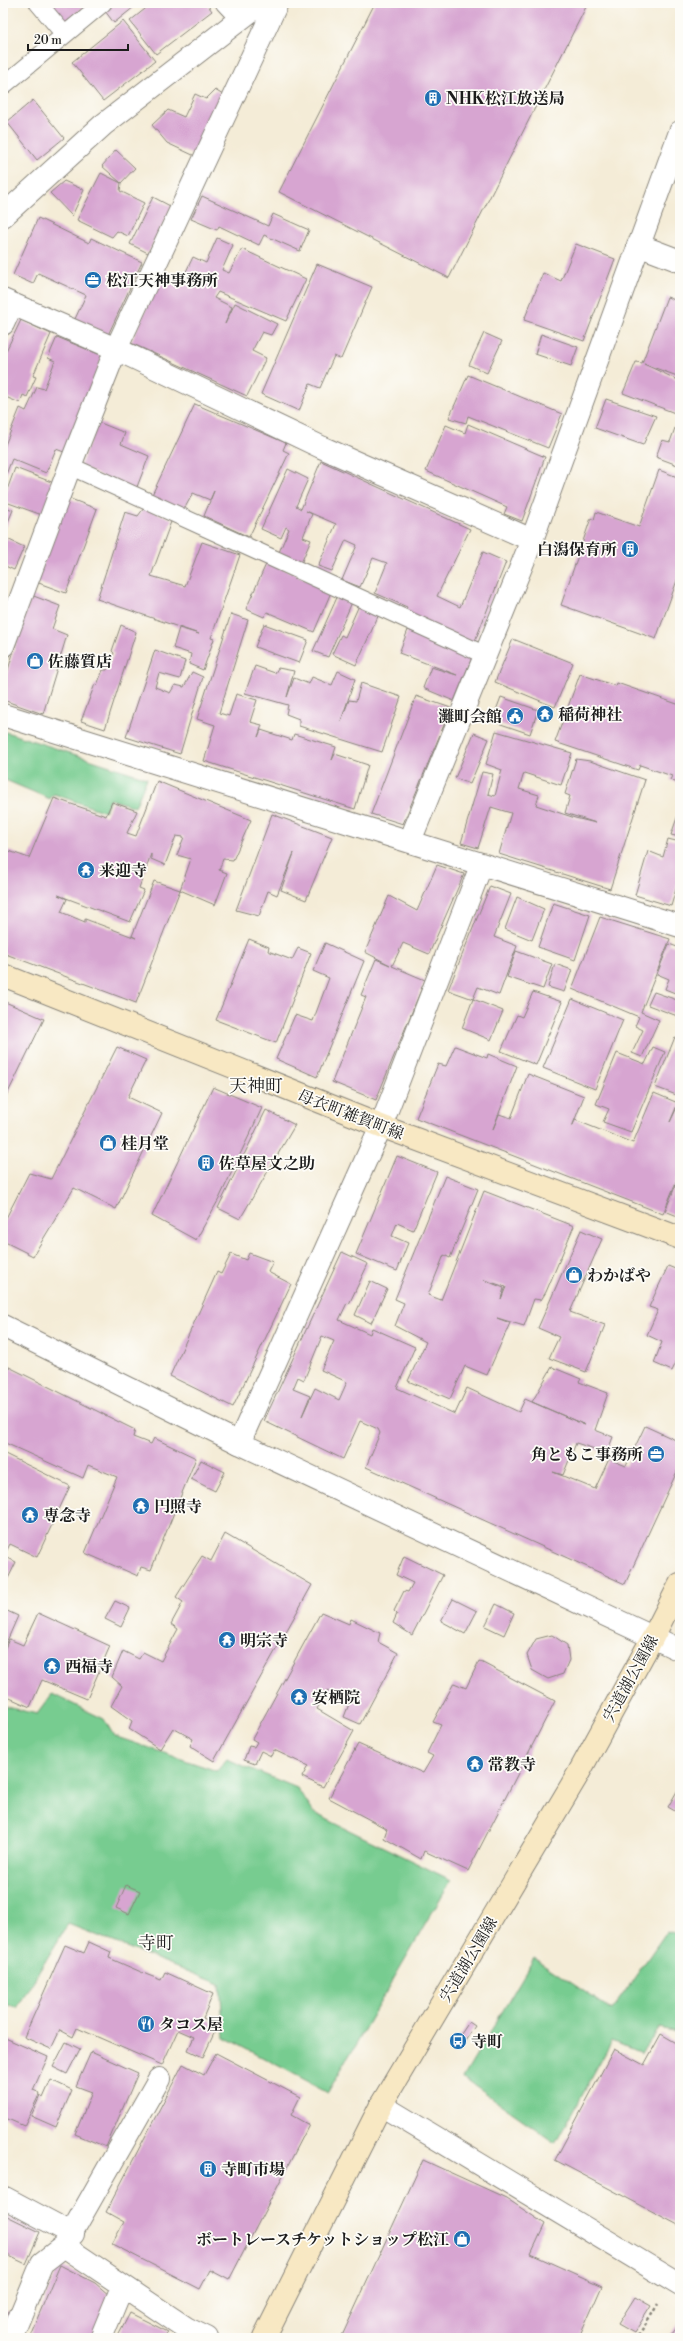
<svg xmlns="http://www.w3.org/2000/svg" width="683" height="2341" viewBox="0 0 683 2341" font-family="'Libre Bodoni','Noto Serif JP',serif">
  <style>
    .green { fill: #77cc90; stroke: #4a7456 }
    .building { fill: #d7a5d1; fill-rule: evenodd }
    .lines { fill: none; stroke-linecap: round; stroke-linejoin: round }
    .service-casing { stroke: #88847a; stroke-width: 19 }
    .minor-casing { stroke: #88847a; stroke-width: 24 }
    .tertiary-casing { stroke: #88847a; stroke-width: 24 }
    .secondary-casing { stroke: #88847a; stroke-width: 24 }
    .path { stroke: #88847a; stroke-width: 2.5; stroke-dasharray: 3 3; stroke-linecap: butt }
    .service { stroke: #fff; stroke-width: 17 }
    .minor { stroke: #fff; stroke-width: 22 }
    .tertiary { stroke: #fff; stroke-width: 22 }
    .secondary { stroke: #f8e8c3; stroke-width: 22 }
    .labels { text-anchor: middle; stroke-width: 3.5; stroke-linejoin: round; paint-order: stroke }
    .poi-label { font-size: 16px; font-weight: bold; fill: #1c1c1c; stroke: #fdfcf7; text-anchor: start }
    .street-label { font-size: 16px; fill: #1c1c1c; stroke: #fdfcf7 }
    .quarter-label { font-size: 18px; fill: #1c1c1c; stroke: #fdfcf7 }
  </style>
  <rect width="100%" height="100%" fill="#fdfcf7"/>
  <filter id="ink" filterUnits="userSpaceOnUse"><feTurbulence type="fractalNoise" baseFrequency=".025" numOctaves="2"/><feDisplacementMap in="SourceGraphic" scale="8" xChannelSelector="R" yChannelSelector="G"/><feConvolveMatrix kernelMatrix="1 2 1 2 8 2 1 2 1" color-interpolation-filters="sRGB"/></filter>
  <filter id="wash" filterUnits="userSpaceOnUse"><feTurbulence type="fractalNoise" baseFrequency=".012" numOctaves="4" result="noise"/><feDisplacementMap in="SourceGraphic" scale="16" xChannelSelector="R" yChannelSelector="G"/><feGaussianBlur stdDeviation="0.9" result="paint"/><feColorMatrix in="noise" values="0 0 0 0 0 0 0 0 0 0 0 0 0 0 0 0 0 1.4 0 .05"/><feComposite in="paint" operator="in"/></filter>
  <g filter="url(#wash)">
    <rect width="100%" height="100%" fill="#f4ecd7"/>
    <path class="green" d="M6,732l141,46 -12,29 -25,-8 -5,13 -51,-18 -4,5 -47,-20v-46z
      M52,1694l52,25 10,17 103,35 10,-12 70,29 17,25 137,67 -123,212 -104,-55 -4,-53 -152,-60 -51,84 -14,-5v-297l34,8z
      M667,1931l13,4v98l-20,-5 -19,25 -29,-12 -56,102 -93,-65 71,-120 78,52z"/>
    <g id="blocks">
      <path class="building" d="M47,3h42l-25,21z
        M108,3h31l-25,20 -12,-16z
        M148,3h58l6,8 -56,43 -26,-33 20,-16z
        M375,3h213l-139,275 -170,-86z
        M123,21l32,40 -52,40 -31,-39z
        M215,90l8,5 -28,61 -28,-13 -15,-18 16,-15 16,7 11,-23 11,5z
        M33,100l31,38 -27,22 -30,-38z
        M116,150l19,18 -14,15 -19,-17z
        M101,173l20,10 -1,8 24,12 -16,33 -11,-5 -5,6 -35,-17z
        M64,181l20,9 -12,26 -22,-23z
        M202,196l66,30 5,-12 36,16 -9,21 -36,-16 -5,10 -40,-19 -2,4 -26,-11z
        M153,197l19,10 -24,46 -18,-9z
        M38,218l51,25 2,-5 51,24 -34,73 -33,-16 11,-24 -48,-22 -5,11 -20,-9z
        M217,238l16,7 -11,25 7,3 13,-24 64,30 -20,42 -68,-29 -4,6 18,9 -7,17 10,-21 42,21 -6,11 -9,-3 -10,19 14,7 -19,38 -116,-53 31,-71 19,10 12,-25 13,6z
        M576,244l39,15 -31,82 -60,-21 19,-47 18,8z
        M317,264l55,23 -31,72 -7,-3 -14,32 -10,-4 -11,27 -38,-17z
        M667,297l13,5v75l-36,-13 36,17v34l-57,-22 13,-31 6,1z
        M21,320l30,14 -18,42 3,1 -9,20 -4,-2 -3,8 -17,-7v-39z
        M484,333l18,8 -15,32 -18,-8z
        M541,334l37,13 -7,19 -36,-12z
        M57,337l46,19 -39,96 -8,-3 -10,24 -34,-14 -9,23v-32l17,-42 6,3 11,-24 7,2 11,-28 -7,-3z
        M468,375l94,39 -14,34 -80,-32 -2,7 -17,-5z
        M606,399l50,17 -13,29 -48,-17z
        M195,404l91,39 -3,7 6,3 -40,84 -45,-21 10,-25 -4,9 -17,-7 -12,22 -31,-16z
        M98,422l27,11 -4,11 28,12 -14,36 -55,-26z
        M468,424l77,33 -23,64 -18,-7 3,-7 -81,-36 20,-46 19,8z
        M675,428l5,2v36l-24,-9 6,-17 8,2z
        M321,461l149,68 -33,67 23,11 23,-55 23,10 -33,84 -69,-31 3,-8 -32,-14 12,-30 -14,-5 -13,29 -18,-7 15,-35 -11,-5 -14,31 -14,-5 18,-42 -30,-13 6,3 -9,23 8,3 -12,28 -22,-11 12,-28 -3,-2 -5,11 -20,-9 27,-60 20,10 -12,27 5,3z
        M15,468l39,15 -12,32 -39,-14z
        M659,470l21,8v94l-24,67 -95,-34 30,-87 3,2 2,-8 43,15z
        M68,498l29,11 -31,84 -30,-11z
        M3,506l10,4 -7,17 -3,-2z
        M144,508l28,11 -21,57 34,10 17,-44 38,13 -29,83 3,1 -11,31 -14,-6 2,-10 -18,-6 6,-20 20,6 -102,-35 28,-87 13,4z
        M3,537l21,10 -10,23 -11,-5z
        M267,562l65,28 -18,42 -47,-20 -3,5 -18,-8z
        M339,593l14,7 -25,57 -15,-6z
        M31,595l29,11 -8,23 15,6 -24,79 -40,-14v-14z
        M360,603l20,9 -24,53 -24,-11 9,-19 4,2z
        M231,614l17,6 -29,93 10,3 7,-22 21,6 -7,22 12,3 -4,12 3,-7 31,10 2,-6 42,13 -4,13 3,-6 33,11 -13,44 -151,-48 11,-36 -18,-6z
        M264,624l44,16 -9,23 -44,-16z
        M121,625l15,7 -31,97 -24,-8 14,-37 2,1 6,-15h4l7,-17 -2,-2z
        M408,630l65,25 -19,46 -31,-13 8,-21 26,8 -58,-22z
        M513,639l60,24 -18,44 -60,-25z
        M155,650l30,11 -5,18 -21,-6 -4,14 15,6 5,-8 9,2 8,-15 11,5 -23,77 -54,-17z
        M255,666l20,7 3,-5 16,3 -7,26 7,-19 15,6 3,-7 20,8 6,-14 17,8 -14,42 8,-21 7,1 5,-18 40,14 -19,55 -83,-26v-7l-13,-5 2,-9 -43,-12z
        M580,674l36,12 1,-3 63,22v79l-10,-4 2,-4 -32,-11 -2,5 -83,-28z
        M416,696l35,12 -48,116 -32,-10z
        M501,697l37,13 -8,24 -38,-13z
        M496,731l76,22 -11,32 -37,-12 -5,16 20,6 -3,10 39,13 21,5 -31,-10 5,-17 -5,-2 11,-35 14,2 55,19 -35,109 -111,-35 12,-41 -20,-6 -13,41 -17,-5 21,-71 11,2 -5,20 7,2 7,-26 -16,-6z
        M474,733l15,6 -19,45 -15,-6z
        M157,781l94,39 -18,40 -10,-1 -4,11 8,3 -12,32 -35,-15 -44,113 -133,-50v-104l26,9 25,-60 52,18 6,-14 25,9 -10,22 9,3zM176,836l8,1 -7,18 14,4 -11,31 -26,-9 -22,55 4,2 -51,-19v3l-24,-10 6,-13 -9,-4 72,27 14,-32 -5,-2 12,-34v5l14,6z
        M680,809v28l-9,-2z
        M272,814l60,23 -26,63 -25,-10 13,-37 -17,42 -9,-4 -9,25 -23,-6z
        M668,839l12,3v34l-9,30 -36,-11 13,-44 15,6z
        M437,865l27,9 -35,80 -26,-11 -11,23 33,14 -49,120 -44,-18 34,-85 -5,-2 15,-36 14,6 -25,-13 24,-56 28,15z
        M490,886l21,8 -17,43 23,9 -18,49 -21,-8 -5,12 -25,-9z
        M517,897l27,12 -12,31 -27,-11z
        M553,903l37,12 -15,45 -37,-13z
        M600,917l70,22 -29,73 18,8 -17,37 -10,-4 11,-23 -8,-4 4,-9 -67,-28z
        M249,939l20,8 -1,4 24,9 6,-12 13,5 -35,90 -60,-23z
        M325,943l39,18 -47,116 -41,-18 19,-44 18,6 16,-43 -16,-7z
        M669,944l11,4v47l-15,-6 4,-10 -12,-5z
        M516,951l36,13 -9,25 -36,-12z
        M555,964l17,6 -8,22 -16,-5z
        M533,992l29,10 -26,63 -35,-14 16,-36 5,2z
        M654,992l26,9v16l-32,-12z
        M473,999l30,12 -12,29 -29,-12z
        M572,999l51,21 -28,69 -52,-21z
        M3,1001l41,18 -41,84z
        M675,1037l5,2 -1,57 -24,-9z
        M455,1046l32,12 1,-4 29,12 -24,63 6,-15 12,4 17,-44 56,22 -12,31 3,-7 58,23 21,-50 24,10 -8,19 10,-21v71l-17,42 -247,-96 22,-54 8,2z
        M117,1047l29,13 -18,37 34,16 -46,96 -42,-21 -41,68 -30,-15v-17l26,-51 22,6z
        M653,1047l12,5 -34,80 -28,-10 6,-13 -13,-5 21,-51 28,11z
        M213,1087l49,21 -43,91 -23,41 -44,-24z
        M266,1110l29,15 -55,94 -22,-11z
        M397,1156l40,16 -24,58 -16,-7 -5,13 16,7 -11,28 -41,-17z
        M680,1175v42l-15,-6z
        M445,1176l33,13 -28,69 -6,-3 -16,40 13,5 43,-109 90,35 -28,66 -5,8 -7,-1 -10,27 -27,-8 13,5 -23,52 -22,-9 -15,33 -42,-18 18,-39 -31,-16 9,-23 -9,-4zM484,1280l22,7 -5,12 3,-11z
        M581,1230l21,9 -32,73 35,13 -19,47 -37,-14 10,-21 -21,-9z
        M342,1252l26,12 -19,40 -2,-1 -8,17 31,14 2,-6 43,19 -18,41 58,26 12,-26 52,24 6,-13 60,26 -53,-23 20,-35 29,12 -2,3 29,11 -13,37 18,7 -6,16 -31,-10 -13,32 -10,-3 42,17 14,-30 17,7 19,-40 35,16v23l-55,119 -259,-117 14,-34 -2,-4 -18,-8 -17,38 -79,-38zM322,1336l12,5 -13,29 26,12 -8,18 -24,-12 -13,28 8,-20 -17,-7 5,-12 6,3z
        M249,1253l24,9 -5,10 23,12 -58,123 -63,-31 47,-104 4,2 10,-20 15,6z
        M668,1266l12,5v83l-8,17 -18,-8 8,-21 -15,-7 11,-25 -9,-3z
        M370,1281l17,8 -16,34 -16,-8z
        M3,1364l132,66 -2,7 18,7 3,-6 42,20 -45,112 -10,-3 -3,9 -53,-23 32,-76 -29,-12 -5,13 -80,-36z
        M5,1454l65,32 -33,71 -27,-13 -6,12 12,6 -13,27v-131z
        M201,1460l24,12 -10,19 -24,-12z
        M225,1534l87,51 -98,176 -24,-15 3,-7 -20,-11 -13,21 -31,-20 3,-8 -21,-15 11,-20 -10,-9 11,-26 16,8 4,-7 18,9 17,-32 -7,-5 12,-22 -7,-5 26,-41 9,5z
        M404,1556l39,19 -31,60 -19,-12 4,-9 -3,-3 10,-20 4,1 5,-9 -17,-8z
        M453,1599l24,12 -12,23 -24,-13z
        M115,1601l15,7 -9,19 -16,-8z
        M496,1604l18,9 -10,22 -19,-9z
        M3,1609l15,7 -15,34z
        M321,1612l28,12 2,-5 29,14 -2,9 20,11 -38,71 -16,-7 5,-13 -22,-14 -10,19 37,22 -31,56 -21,-10 6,-11 -34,-16 -3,6 -10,-5 -6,13 -11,-4 5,-14 5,1 3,-5 -5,-3z
        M38,1613l72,33 -23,53 -45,-19 -12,27 -27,-12v-42l6,-14 14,6z
        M552,1635l15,10 2,15 -6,14 -15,5 -16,-9 -5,-15 9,-16z
        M479,1661l76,40 -87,170 -44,-20 -3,8 -37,-21 3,-9 -58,-31 29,-54 65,29 10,-17 -6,-3 14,-28 -8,-3 21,-39 12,5z
        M680,1786v28l-12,-7z
        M126,1885l14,6 -11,23 -13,-6z
        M89,1942l22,10 -2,6 39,17 13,5 4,-8 48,22 -10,24 15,7 -15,32 -15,-7 6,-13 -16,-7 -16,35 -85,-37 -4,9 -13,-7 -9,19 -27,-12 41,-92 19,8z
        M469,2022l6,4 -12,18 -6,-4z
        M661,2034l19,11v181l-125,-66 59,-111 30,16z
        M3,2037l45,20 -15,33 7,3 -16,33 -21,-9z
        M66,2042l14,7 -13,25 -14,-7z
        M91,2052l47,21 -32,74 -31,-13 17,-42 -16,-6z
        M216,2053l84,44 -9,18 18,10 -80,155 -19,-10 -10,19 -88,-45 12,-22 -18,-10 77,-148 21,11z
        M51,2080l21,10 -16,37 -25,-11 9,-20 3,2z
        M423,2160l83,38 39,26 -14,30 71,32 -23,52h-238z
        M3,2214l37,18 -14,32 -21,-10 -2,4z
        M60,2265l35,18 14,12 -17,43h-63z
        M635,2297l16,9 -17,27 -16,-9z
        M3,2310l8,3 -8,20z
        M130,2313l38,19 -4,6h-47z
        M680,2322v16h-12z"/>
    </g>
  </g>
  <g filter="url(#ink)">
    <use href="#blocks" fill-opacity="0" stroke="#88847a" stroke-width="1"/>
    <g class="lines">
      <defs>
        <path id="service" d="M38,3l26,31
          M224,3l15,16
          M3,86l100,-83
          M70,466l415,189"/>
        <path id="minor" d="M3,216l100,-91 158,-122
          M638,245l42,16
          M3,300l113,49 205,98 211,93
          M3,324l9,-20
          M3,646l67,-180 46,-117 161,-346
          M3,715l677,211
          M410,841l122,-301 148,-408
          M239,1443l142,-317 100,-260
          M159,2079l-95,167 122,82 21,10
          M381,2105l299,180
          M5,2198l68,36
          M11,2338l31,-75 22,-17
          M101,2338l21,-51"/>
        <path id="tertiary" d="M3,1326l236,117 441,207"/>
        <path id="secondary" d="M3,975l378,151 299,112
          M264,2338l117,-233 196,-329 76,-139 27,-53"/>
      </defs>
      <use href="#service" class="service-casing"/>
      <use href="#minor" class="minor-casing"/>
      <use href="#tertiary" class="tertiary-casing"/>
      <use href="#secondary" class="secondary-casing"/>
      <path class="path" d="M632,2338l8,-4 18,-30"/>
      <use href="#service" class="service"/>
      <use href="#minor" class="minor"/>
      <use href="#tertiary" class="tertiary"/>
      <use href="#secondary" class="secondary"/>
    </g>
  </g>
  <defs>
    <symbol id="building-disc" viewBox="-11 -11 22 22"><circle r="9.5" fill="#1f6fb2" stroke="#fdfcf7"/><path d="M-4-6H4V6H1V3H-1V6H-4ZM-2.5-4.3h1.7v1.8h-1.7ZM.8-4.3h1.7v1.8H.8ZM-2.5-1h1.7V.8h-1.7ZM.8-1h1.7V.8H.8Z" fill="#fff"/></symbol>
    <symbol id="office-disc" viewBox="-11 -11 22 22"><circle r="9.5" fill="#1f6fb2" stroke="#fdfcf7"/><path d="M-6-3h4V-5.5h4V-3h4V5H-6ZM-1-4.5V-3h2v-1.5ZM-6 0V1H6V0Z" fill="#fff"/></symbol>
    <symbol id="shop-disc" viewBox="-11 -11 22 22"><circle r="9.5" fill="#1f6fb2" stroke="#fdfcf7"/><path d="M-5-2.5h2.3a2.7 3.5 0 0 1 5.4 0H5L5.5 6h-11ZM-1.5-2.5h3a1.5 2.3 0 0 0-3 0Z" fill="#fff"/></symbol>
    <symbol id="temple-disc" viewBox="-11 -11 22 22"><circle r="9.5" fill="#1f6fb2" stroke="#fdfcf7"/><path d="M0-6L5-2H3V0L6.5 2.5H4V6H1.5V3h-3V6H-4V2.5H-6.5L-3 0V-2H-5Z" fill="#fff"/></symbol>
    <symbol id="civic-disc" viewBox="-11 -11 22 22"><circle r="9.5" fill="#1f6fb2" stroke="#fdfcf7"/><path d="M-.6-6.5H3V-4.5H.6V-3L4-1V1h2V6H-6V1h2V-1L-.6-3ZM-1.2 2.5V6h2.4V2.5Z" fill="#fff"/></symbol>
    <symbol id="restaurant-disc" viewBox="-11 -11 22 22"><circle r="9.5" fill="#1f6fb2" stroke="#fdfcf7"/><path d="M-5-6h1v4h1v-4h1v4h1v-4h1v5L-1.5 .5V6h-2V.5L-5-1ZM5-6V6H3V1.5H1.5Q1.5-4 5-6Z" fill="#fff"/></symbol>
    <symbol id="bus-disc" viewBox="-11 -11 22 22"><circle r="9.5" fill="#1f6fb2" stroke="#fdfcf7"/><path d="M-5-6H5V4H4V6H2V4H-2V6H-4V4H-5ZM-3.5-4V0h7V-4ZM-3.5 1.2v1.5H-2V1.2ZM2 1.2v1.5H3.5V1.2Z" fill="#fff"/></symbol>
  </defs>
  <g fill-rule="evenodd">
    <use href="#building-disc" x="423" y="88" width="20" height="20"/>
    <use href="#office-disc" x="83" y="270" width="20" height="20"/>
    <use href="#building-disc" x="620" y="539" width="20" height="20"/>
    <use href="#shop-disc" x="25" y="651" width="20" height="20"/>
    <use href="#temple-disc" x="535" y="704" width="20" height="20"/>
    <use href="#civic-disc" x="505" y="706" width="20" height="20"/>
    <use href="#temple-disc" x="76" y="860" width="20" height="20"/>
    <use href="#shop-disc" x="98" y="1133" width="20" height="20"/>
    <use href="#building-disc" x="196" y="1153" width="20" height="20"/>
    <use href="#shop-disc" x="564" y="1265" width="20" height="20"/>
    <use href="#office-disc" x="646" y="1444" width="20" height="20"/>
    <use href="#temple-disc" x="131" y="1496" width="20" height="20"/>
    <use href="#temple-disc" x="20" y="1505" width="20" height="20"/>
    <use href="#temple-disc" x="217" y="1630" width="20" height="20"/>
    <use href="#temple-disc" x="42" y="1656" width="20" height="20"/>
    <use href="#temple-disc" x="289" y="1687" width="20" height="20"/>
    <use href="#temple-disc" x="465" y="1754" width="20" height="20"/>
    <use href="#restaurant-disc" x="136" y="2014" width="20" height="20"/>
    <use href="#bus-disc" x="448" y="2031" width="20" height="20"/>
    <use href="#building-disc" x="198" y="2159" width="20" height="20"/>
    <use href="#shop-disc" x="452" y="2229" width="20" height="20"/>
  </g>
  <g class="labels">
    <g class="poi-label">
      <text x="446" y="104">NHK松江放送局</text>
      <text x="106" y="286">松江天神事務所</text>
      <text x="617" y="555" text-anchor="end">白潟保育所</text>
      <text x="48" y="667">佐藤質店</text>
      <text x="558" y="720">稲荷神社</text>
      <text x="502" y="722" text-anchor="end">灘町会館</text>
      <text x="99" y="876">来迎寺</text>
      <text x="121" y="1149">桂月堂</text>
      <text x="219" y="1169">佐草屋文之助</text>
      <text x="587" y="1281">わかばや</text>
      <text x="643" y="1460" text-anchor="end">角ともこ事務所</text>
      <text x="154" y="1512">円照寺</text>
      <text x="43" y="1521">専念寺</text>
      <text x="240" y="1646">明宗寺</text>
      <text x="65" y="1672">西福寺</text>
      <text x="312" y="1703">安栖院</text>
      <text x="488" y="1770">常教寺</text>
      <text x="159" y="2030">タコス屋</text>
      <text x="471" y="2047">寺町</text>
      <text x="221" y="2175">寺町市場</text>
      <text x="449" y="2245" text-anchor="end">ボートレースチケットショップ松江</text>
    </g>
    <g class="street-label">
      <text transform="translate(351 1114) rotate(21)" y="6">母衣町雑賀町線</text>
      <text transform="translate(630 1678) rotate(-61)" y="6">宍道湖公園線</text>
      <text transform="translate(468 1959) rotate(-59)" y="6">宍道湖公園線</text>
    </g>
    <g class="quarter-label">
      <text x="256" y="1092">天神町</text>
      <text x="156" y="1949">寺町</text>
    </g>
  </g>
  <rect width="683" height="2341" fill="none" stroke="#fdfcf7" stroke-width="16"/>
  <path d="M28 44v6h100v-6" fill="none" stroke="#1c1c1c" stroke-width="2"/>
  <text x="34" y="44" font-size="12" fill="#1c1c1c" stroke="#fdfcf7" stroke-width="3" paint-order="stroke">20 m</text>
</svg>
